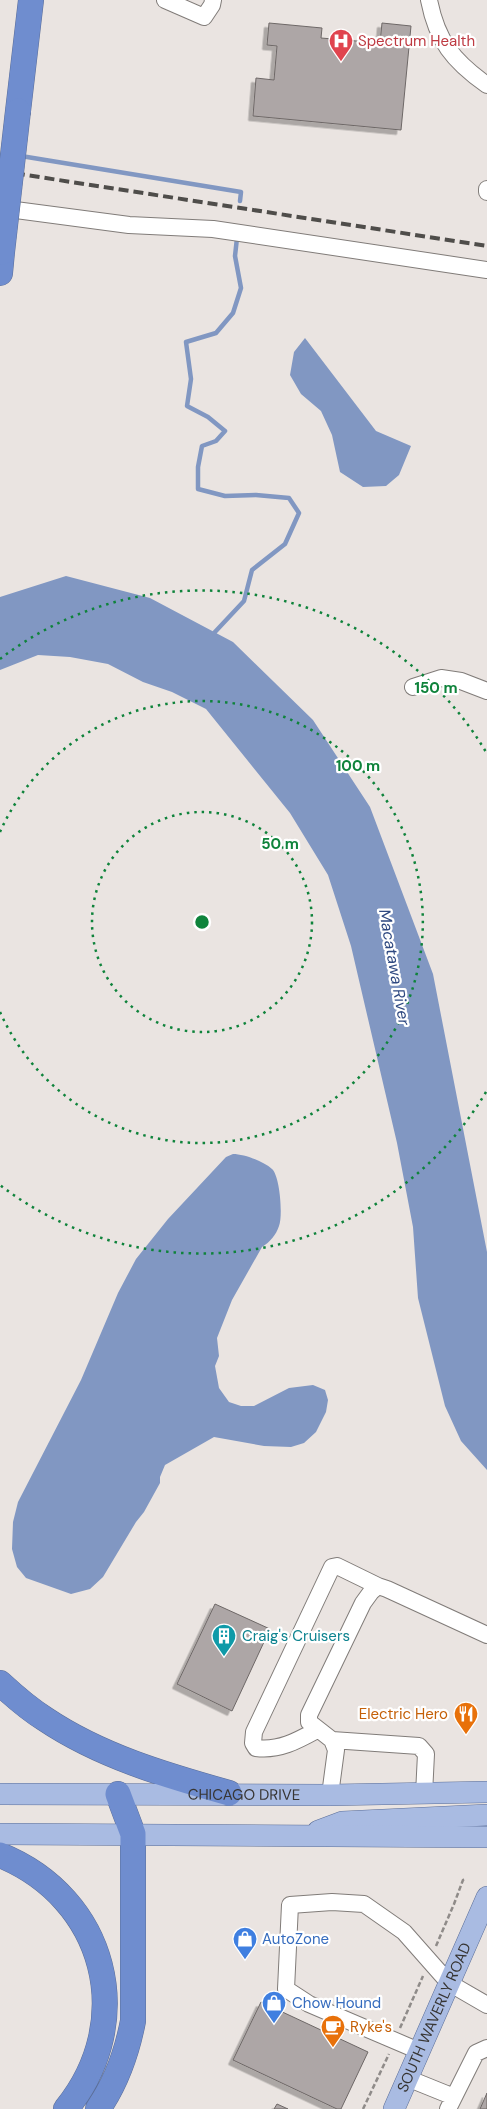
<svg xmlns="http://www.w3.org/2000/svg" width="487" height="2109" viewBox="0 0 487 2109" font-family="'DM Sans',sans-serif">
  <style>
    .water { fill: #8197c2 }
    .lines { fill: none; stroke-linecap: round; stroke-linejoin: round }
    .stream { stroke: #8197c2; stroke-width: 4.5 }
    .building { fill: #ada6a6; stroke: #6e6867; filter: url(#shadow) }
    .minor-casing { stroke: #817c79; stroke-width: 18 }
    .major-casing { stroke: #5b6e98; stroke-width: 22 }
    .highway-casing { stroke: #5b6e98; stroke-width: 26 }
    .path { stroke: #8f8b89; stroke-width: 2.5; stroke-dasharray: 5 2.5; stroke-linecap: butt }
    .minor { stroke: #fff; stroke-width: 16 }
    .major { stroke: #a9bbe2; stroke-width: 21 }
    .highway { stroke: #6f8dcf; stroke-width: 25 }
    .rail { stroke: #4f4d4a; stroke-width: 4; stroke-dasharray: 10 5; stroke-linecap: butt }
    .highway-bridge-casing { stroke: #5b6e98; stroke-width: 26; stroke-linecap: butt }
    .highway-bridge { stroke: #6f8dcf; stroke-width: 25 }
    .ring { fill: none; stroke: #0f833b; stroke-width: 2.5; stroke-dasharray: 2.5 5 }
    .labels { text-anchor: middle; stroke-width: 4.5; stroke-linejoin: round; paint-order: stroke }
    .health-label { font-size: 15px; fill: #be3a42; stroke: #fff; text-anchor: start }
    .culture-label { font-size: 15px; fill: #0d838f; stroke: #fff; text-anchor: start }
    .food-label { font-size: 15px; fill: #c56008; stroke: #fff; text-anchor: end }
    .street-label { font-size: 15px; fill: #373533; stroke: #fff }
    .shop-label { font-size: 15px; fill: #366cbe; stroke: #fff; text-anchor: start }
    .water-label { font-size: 16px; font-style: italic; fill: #2f4981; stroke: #fff }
    .centre { fill: #0f833b; stroke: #fff; stroke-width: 2.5 }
    .ring-label { font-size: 15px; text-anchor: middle; font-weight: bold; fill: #0f833b; stroke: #fff; stroke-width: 4.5; stroke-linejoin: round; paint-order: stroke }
  </style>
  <defs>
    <filter id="shadow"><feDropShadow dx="-4.5" dy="4.5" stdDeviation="0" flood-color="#0004"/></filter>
  </defs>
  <rect width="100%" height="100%" fill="#eae4e1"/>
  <path class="water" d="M305,338l71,93 35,15 -12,29 -13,11 -23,1 -23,-15 -8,-37 -11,-24 -20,-17 -11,-19 4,-23z
    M66,576l84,22 83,44 80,78 57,87 63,167 54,278v218l-26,-29 -16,-35 -27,-108 -5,-71 -16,-84 -46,-197 -23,-71 -38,-62 -84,-104 -34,-17 -29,-10 -35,-18 -38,-7 -32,-2 -38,15v-73z
    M233,1154c11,0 30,7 39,15 8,7 11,47 7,57 -3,9 -9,16 -17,21l-30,53 -15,38 2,18 -4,10 4,22 10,14 12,4h13l35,-18 24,-3 12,5 3,10 -2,12 -10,20 -12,11 -13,4 -27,-1 -50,-9 -49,28 -5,12v6l-16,29 -8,10 -33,55 -13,12 -19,5 -45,-16 -9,-11 -5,-18 1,-27 5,-20 63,-122 37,-87 18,-34 32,-40 58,-62z"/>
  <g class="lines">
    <path class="stream" d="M21,156l220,36 -1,9
      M215,637l-1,-4 30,-32 8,-31 33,-26 14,-31 -10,-15 -33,-3 -31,1 -27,-7v-22l4,-21 14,-5 9,-10 -17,-14 -21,-11 4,-27 -5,-37 30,-9 17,-20 8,-25 -6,-32 2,-18"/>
  </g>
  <path class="building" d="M269,23l53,5 -1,10 59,5 2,-20 29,3 -10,104 -148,-14 3,-38 18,2 3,-34 -10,-1z
    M215,1604l55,25 -38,82 -55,-27z
    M261,2002l107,50 -27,57h-4l-104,-49z
    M487,2093v16h-7z
    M277,2104l11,5h-14z"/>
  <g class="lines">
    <defs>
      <path id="minor" d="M165,0l39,17 8,-12 1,-5
        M429,0c8,41 24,61 58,85
        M487,189v3
        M0,208l129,17 84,4 274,41
        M413,687l28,-9 20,3 26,10
        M317,1730c-20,11 -38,21 -61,18l-3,-5 1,-11 78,-165 5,-1 41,20
        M332,1740l87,6 7,8 -2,40
        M330,1795l6,-45 -4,-10 -23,-18v-7l54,-112 8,-11 7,-6 9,3 100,46
        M419,2051l-110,-47 -23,-15 4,-84 42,-3 32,2 40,28 45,51 38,22
        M407,2078l47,19 -6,12
        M454,2097l22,-44 11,-5"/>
      <g id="major">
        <path id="s1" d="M0,1794l330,1 157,-3"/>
        <path d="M318,1831l24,-9 145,-7"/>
        <path d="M0,1834l487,3"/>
        <path id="s2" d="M394,2109l93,-212"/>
      </g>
      <path id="highway" d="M18,111l13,-111
        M0,273l2,-21
        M0,1683c14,13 29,26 45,36 55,37 120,56 184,74
        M0,1855c106,43 138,165 66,254
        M98,2109c18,-26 29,-57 35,-88v-187l-15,-40"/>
    </defs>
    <use href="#minor" class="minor-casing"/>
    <use href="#major" class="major-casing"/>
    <use href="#highway" class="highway-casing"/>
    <path class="path" d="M436,1946l18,-42 9,-24 2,-1
      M400,2028l23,-52
      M363,2109l26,-55"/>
    <use href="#minor" class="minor"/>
    <use href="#major" class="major"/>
    <use href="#highway" class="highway"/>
    <path class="rail" d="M0,171l487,75"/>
    <defs>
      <path id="highway-bridge" d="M2,252l16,-141"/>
    </defs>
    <use href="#highway-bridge" class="highway-bridge-casing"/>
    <use href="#highway-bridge" class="highway-bridge"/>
  </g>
  <g class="ring">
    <circle cx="202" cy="922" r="110"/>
    <path d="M0 832A221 221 0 1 1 0 1012"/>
    <path d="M486 1092A331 331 0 0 1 0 1185M0 659A331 331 0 0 1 486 752"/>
  </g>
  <defs>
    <symbol id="hospital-pin" viewBox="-11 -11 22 30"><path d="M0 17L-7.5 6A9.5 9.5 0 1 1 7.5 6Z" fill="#e0444e" stroke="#fff"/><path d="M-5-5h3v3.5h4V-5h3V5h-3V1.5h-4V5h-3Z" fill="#fff"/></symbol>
    <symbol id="building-pin" viewBox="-11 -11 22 30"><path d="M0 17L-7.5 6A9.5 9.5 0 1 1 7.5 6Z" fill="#0f9aa8" stroke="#fff"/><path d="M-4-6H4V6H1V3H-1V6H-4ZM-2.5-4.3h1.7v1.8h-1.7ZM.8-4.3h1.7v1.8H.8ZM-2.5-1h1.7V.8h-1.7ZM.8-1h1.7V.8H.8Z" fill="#fff"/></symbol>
    <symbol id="restaurant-pin" viewBox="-11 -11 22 30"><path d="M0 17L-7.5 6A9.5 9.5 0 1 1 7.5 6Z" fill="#e8710a" stroke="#fff"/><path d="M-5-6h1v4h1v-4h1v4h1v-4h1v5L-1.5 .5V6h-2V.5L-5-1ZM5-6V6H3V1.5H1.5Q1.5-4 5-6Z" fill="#fff"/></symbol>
    <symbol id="shop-pin" viewBox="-11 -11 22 30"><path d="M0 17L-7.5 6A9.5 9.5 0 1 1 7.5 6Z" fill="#3f7fe0" stroke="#fff"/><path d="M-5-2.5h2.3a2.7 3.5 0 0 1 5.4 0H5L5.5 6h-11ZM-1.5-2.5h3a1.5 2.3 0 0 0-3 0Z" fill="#fff"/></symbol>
    <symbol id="cafe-pin" viewBox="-11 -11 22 30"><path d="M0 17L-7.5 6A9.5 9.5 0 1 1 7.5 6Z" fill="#e8710a" stroke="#fff"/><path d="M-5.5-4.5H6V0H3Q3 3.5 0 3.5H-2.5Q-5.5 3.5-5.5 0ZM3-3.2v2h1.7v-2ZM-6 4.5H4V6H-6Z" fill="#fff"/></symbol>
  </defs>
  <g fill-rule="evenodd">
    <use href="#hospital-pin" x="327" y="27" width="28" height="38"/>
    <use href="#building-pin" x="210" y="1622" width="28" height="38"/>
    <use href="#restaurant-pin" x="452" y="1700" width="28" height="38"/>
    <use href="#shop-pin" x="231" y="1925" width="28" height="38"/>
    <use href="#shop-pin" x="260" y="1989" width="28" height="38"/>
    <use href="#cafe-pin" x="319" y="2013" width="28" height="38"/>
  </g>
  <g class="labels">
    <g class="health-label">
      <text x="358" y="46">Spectrum Health</text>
    </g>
    <g class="culture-label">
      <text x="242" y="1641">Craig's Cruisers</text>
    </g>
    <g class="food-label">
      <text x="448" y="1719">Electric Hero</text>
      <text x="350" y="2032" text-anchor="start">Ryke's</text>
    </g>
    <g class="street-label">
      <text dy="5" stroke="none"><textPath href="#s1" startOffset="244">CHICAGO DRIVE</textPath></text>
      <text dy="5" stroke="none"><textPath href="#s2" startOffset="100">SOUTH WAVERLY ROAD</textPath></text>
    </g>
    <g class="shop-label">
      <text x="262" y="1944">AutoZone</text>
      <text x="292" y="2008">Chow Hound</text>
    </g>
    <g class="water-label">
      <text transform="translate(395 967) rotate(80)" y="6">Macatawa River</text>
    </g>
  </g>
  <circle cx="202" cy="922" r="8" class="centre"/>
  <g class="ring-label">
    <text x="436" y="693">150 m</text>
    <text x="358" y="771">100 m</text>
    <text x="280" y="849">50 m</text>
  </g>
</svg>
